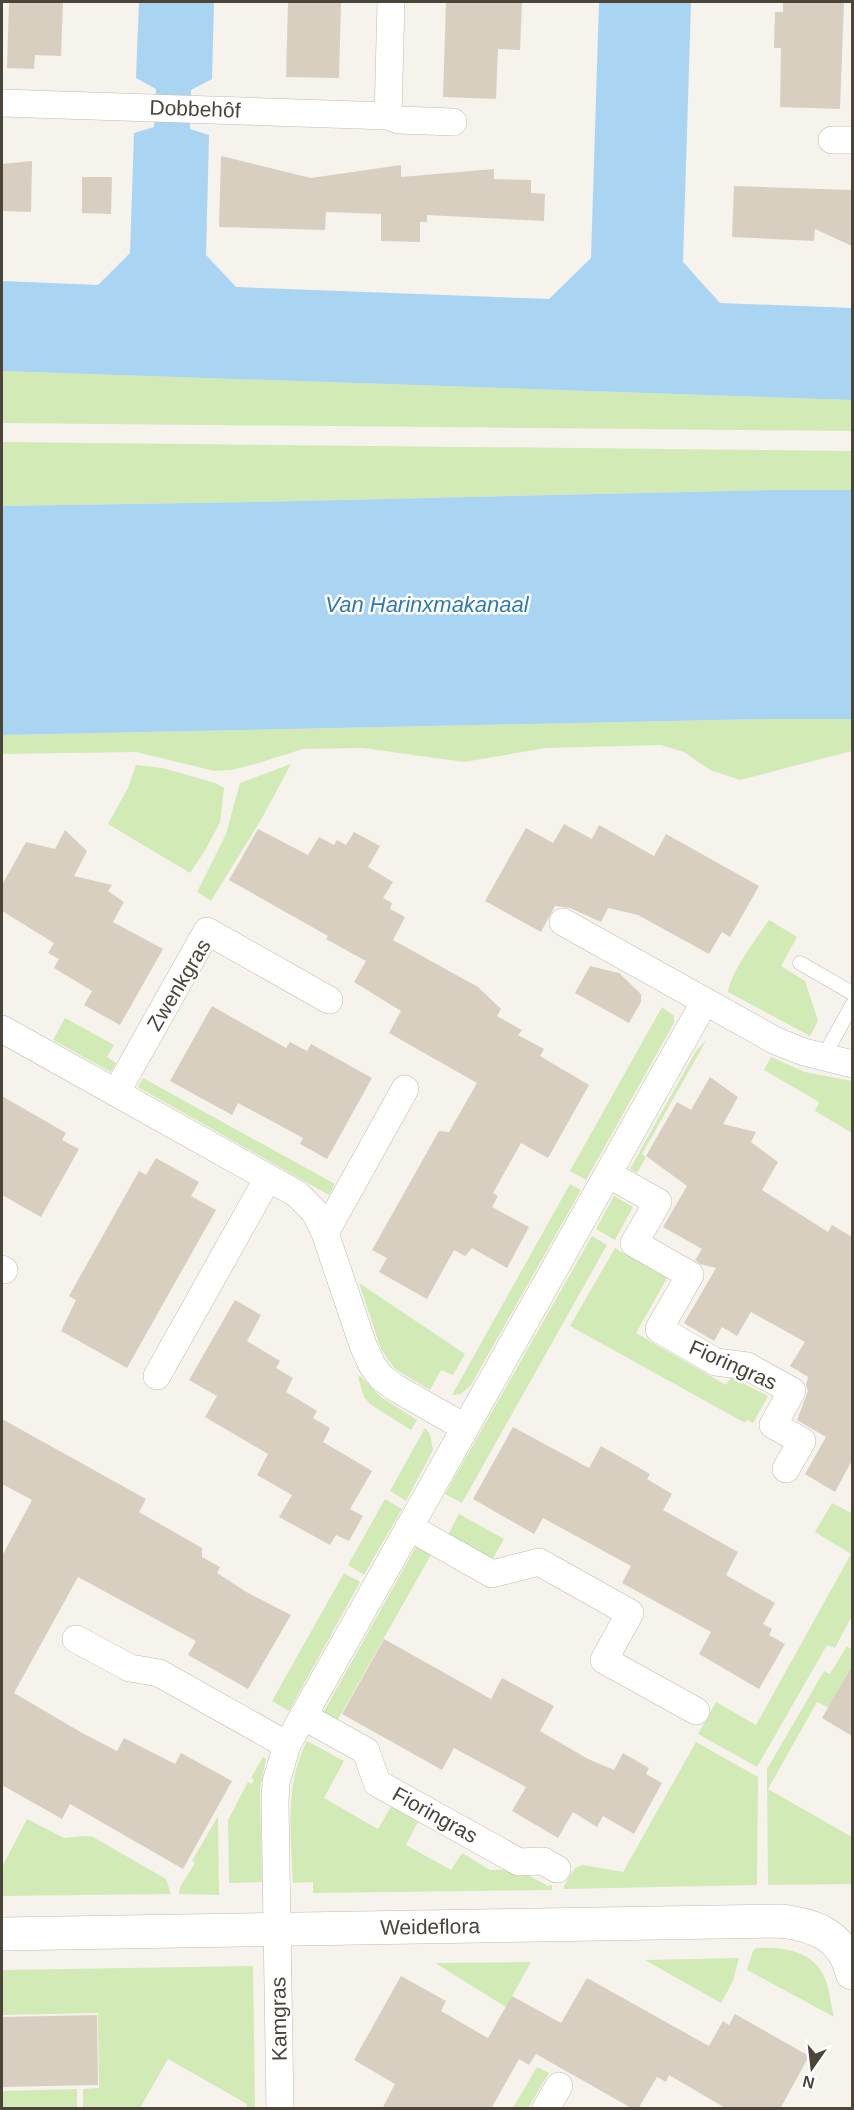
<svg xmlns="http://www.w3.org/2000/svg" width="854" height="2110" viewBox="0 0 854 2110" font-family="Helvetica,sans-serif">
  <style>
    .green { fill: #d2eab5 }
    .water { fill: #a9d4f2 }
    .building { fill: #d8cfc1 }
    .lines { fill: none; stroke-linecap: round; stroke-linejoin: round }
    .service-casing { stroke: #c2bbae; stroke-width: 15 }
    .minor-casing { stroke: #c2bbae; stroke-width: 28 }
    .tertiary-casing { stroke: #c2bbae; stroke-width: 34 }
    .service { stroke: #fff; stroke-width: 14 }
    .minor { stroke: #fff; stroke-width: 27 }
    .tertiary { stroke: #fff; stroke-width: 33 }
    .labels { text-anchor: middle; stroke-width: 5; stroke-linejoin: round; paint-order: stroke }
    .street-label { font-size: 21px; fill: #4b4439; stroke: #fff }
    .water-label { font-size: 22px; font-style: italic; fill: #2e7ab2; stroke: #fff }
  </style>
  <rect width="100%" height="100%" fill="#f6f3ec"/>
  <path class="green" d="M2,371l850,29v31l-850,-8z
    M2,442l850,9v39h-82l-515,12 -253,4z
    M765,719h87v32l-112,29 -30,-10 -26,-18 -23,-7 -115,3 -82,14 -101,-14 -60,1 -51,16 -21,5 -16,1 -79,-19 -134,2v-19z
    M291,764l-29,54 -51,83 -14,-9 29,-58 14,-51z
    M136,765l27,3 52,15 9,5 -4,34 -14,27 -16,24 -82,-49 20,-36z
    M769,920l28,17 -16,29 24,15 13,40 -8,15 -82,-44c2,-19 30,-56 41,-72z
    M662,1007l12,9v7l-88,157 -16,-9z
    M65,1018l49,27 -7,12 9,6 -5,9 -58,-32z
    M707,1039l-65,115 4,3 -9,16 -7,-4 66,-118z
    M771,1057l34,15 47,9v52l-37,-22 4,-9 -55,-32z
    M143,1078l192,106 -6,11 -191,-108z
    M570,1184l11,6 -110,195 -10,9 -9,1z
    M614,1196l19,11 -18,33 -19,-11z
    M592,1236l15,9 -145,258 -17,-9z
    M615,1248l52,30 -31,55 90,52 5,-8 37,19 -15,27 -6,-3 -2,3 -175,-97z
    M359,1283l106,71 -12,21 -12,-5 -11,20 -35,-21 -8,-11 -6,-9z
    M360,1376l21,21 36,23 -6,10 -41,-26 -6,-7 -6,-20z
    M425,1428l5,6 3,16 -27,51 -16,-10z
    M385,1499l17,10 -38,66 -16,-10z
    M832,1503l20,10v103l-17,32 -8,-3 -70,122 -59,-33 18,-32 40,23 95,-171 -36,-22z
    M459,1514l45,25 -12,21 -44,-25z
    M417,1545l15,8 -95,168 -14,-8z
    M344,1573l16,9 -71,129 -17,-10z
    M847,1646l5,4v15l-23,43 -12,-6 -49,87 84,48v47l-84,1 -1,-116 57,-98 6,3z
    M307,1741l37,20 -20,37 54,31 14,-24 27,15 -13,25 45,25 11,-17 28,17 27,-1 31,17 4,-1v5l-239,3v-11l-20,1c-2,-48 -9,-98 14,-142z
    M696,1742l62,35 -1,108 -193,4v-3l11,-18 8,-3 40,7z
    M263,1757l3,2 -6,30 2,93 -33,1 -1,-63 20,-38 4,2 2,-4 -3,-2z
    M218,1816l1,79 -40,-1 1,-7 15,-24 -3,-2z
    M27,1819l37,19 21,-2 8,1 73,42 5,15 -169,2v-29z
    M756,1948c30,-1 61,3 71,36 3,10 4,22 7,33l-87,-47 6,-19z
    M739,1958l-6,23 -12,22 -76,-43z
    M531,1962l-25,45 -71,-44z
    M253,1966l2,142h-8v-4l-79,-45 -28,49h-57v-19l16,-1 -1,-75 -96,2v-45z
    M537,2067l12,6 -21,35h-15z
    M77,2089v19h-75v-17z"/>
  <path class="water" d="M139,2h75l-2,77 -21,11 -1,39 19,6 -3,120 30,32 313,12 42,-41 8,-256h92l-8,260 37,41 132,5v92l-850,-29v-90l96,4 32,-32 4,-120 20,-6 2,-38 -20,-11z
    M770,490h82v229h-87l-763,16v-229l253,-4z"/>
  <path class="building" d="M9,2h54l-2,54 -26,-1 -1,14 -27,-1z
    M288,2h53l-2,76 -53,-1z
    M446,2l76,1 -2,47 -22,-1 -2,50 -53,-2z
    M783,2h61l-4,107 -60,-2 1,-59h-7l1,-36h8z
    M221,156l90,22 90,-13v12l93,-8v10l37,1v13l14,1 -1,27 -117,-6v7h-7v20l-39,-1v-27l-55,-2 -1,18 -106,-3z
    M32,161l-1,51 -29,-1v-47z
    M82,177h30l-1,37 -29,-1z
    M734,186l118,4v56l-37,-17 -1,12 -82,-4z
    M564,824l28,15 7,-14 55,31 12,-22 93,52 -29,51 -8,-5 -13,22 -71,-39 -30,-7 -7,14 -31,-14 -15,-2 -14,26 -56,-31 41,-73 27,15z
    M258,829l50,26 11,-18 15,8 3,-5 9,5 8,-13 26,14 -12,21 25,15 -10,16 9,5 -2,6 15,8 -12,23 85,47 23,22 -4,7 25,14 -4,5 26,14 -4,7 49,29 -41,73 -27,-15 -28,50 5,3 -6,11 37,20 -22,41 -35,-20 -7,8 -11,-6 -27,49 -48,-27 8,-14 -15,-8 67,-119 10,1 28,-49 -88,-50 12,-22 -47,-29 12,-21 -40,-22 2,-3 -99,-56z
    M65,830l22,21 -13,25 38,9 -4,6 16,11 -11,20 50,27 -43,76 -36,-20 8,-14 -38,-23 5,-9 -11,-6 6,-10 -52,-32v-26l24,-43 29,7z
    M590,966l29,7 22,21v8l-12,21 -54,-30z
    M212,1006l74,42 4,-6 17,9 4,-7 61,34 -45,81 -27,-15 3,-6 -65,-35 -6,12 -62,-34z
    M710,1077l28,20 -15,27 33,8 -5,10 27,20 -16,28 66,42 4,-7 20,12v223l-17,32 -30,-18 21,-37 -29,-17 11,-29 -2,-6 2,-8 -18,-11 15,-24 -54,-30 -14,24 -15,-9 -8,14 -30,-18 32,-55 -16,-4 -5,-4 7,-11 -39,-22 24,-41 -41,-30 31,-54 14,8z
    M2,1096l64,37 -4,7 17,9 -38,68 -39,-22z
    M156,1158l43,24 -8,14 25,14 -89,158 -66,-37 15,-31 -7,-4 23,-41 47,-84 7,4z
    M235,1300l26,15 -14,26 33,20 -4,7 17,10 -7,14 31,19 -4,7 17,10 -7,14 49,29 -22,38 13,7 -14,25 -13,-6 -6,10 -51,-28 13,-22 -35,-20 11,-21 -63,-37 12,-21 -28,-16z
    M2,1419l144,80 -7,13 63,36v9l18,10 -3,6 31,20 43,22 -43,74 -60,-34 8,-14 -118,-64 -64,116 70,41 33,17 7,-13 51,26 6,-11 51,28 -49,88 -113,-65 -8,15 -60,-34v-229l30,-56 -30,-16z
    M513,1427l76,41 12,-22 49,28 -3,5 25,15 -9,16 75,42 -12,23 49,28 -12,21 9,5 -3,6 16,9 -26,45 -60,-35 12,-22 -89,-49 9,-17 -88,-48 -9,16 -61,-35z
    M384,1639l107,60 11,-21 52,28 -14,25 48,28 26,11 9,-17 26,15 -3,6 16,9 -28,51 -31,-18 -6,11 -24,-15 -15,26 -46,-27 14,-24 -72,-39 -12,22 -100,-56z
    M852,1666v70l-30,-18z
    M401,1976l45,25 -5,10 47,27 24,-42 49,27 26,-45 122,68 14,-25 6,4 6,-11 74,42 -29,53h-53l-58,-34 -3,7 -9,-5 -19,32h-5l-97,-55 -7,11 -10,-6 -28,50h-109l13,-25 -41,-24z
    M97,2015l1,70 -96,2v-70z"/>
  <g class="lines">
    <defs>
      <path id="service" d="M800,963l52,30
        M824,1056l28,-51"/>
      <path id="minor" d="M2,103l386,13 3,-114
        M388,116l11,4 54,2
        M832,140h20
        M563,922l213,119 28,11 48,12
        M2,1029l295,165 18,18 10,21 38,112 9,20 9,12 13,10 70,40
        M116,1093l91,-162 122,69
        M608,1174l50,28 -24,41 56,32 -31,54 57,33 31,4 45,25 -19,34 29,16 -16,28
        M325,1233l80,-144
        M2,1269l2,1
        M157,1376l111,-198
        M409,1527l83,47 47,-12 91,51 -26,47 92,51
        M76,1639l54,29 29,5 128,72
        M303,1716l63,35 11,32 142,79 24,-1 14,8
        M280,2108l-5,-306 1,-20 11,-37 418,-744
        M546,2108l13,-22"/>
      <path id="tertiary" d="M2,1934l778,-13c35,4 63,14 72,52"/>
    </defs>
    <use href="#service" class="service-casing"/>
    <use href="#minor" class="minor-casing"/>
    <use href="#tertiary" class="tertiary-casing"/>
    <use href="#service" class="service"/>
    <use href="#minor" class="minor"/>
    <use href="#tertiary" class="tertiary"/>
  </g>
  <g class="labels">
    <g class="street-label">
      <text transform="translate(195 109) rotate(2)" y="7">Dobbehôf</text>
      <text transform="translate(179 985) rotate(-59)" y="7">Zwenkgras</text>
      <text transform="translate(733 1365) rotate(24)" y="7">Fioringras</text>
      <text transform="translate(435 1815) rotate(29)" y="7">Fioringras</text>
      <text transform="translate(430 1927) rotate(-1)" y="7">Weideflora</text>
      <text transform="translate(279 2019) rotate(-91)" y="7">Kamgras</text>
    </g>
    <g class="water-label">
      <text x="427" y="612">Van Harinxmakanaal</text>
    </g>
  </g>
  <rect width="854" height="2110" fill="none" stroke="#4b4439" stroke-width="6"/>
  <g transform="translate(812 2068) rotate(194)" stroke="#ffffff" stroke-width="4.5" paint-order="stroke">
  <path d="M0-4.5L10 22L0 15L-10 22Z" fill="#4b4439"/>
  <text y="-9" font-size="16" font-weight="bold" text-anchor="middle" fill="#4b4439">N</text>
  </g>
</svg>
